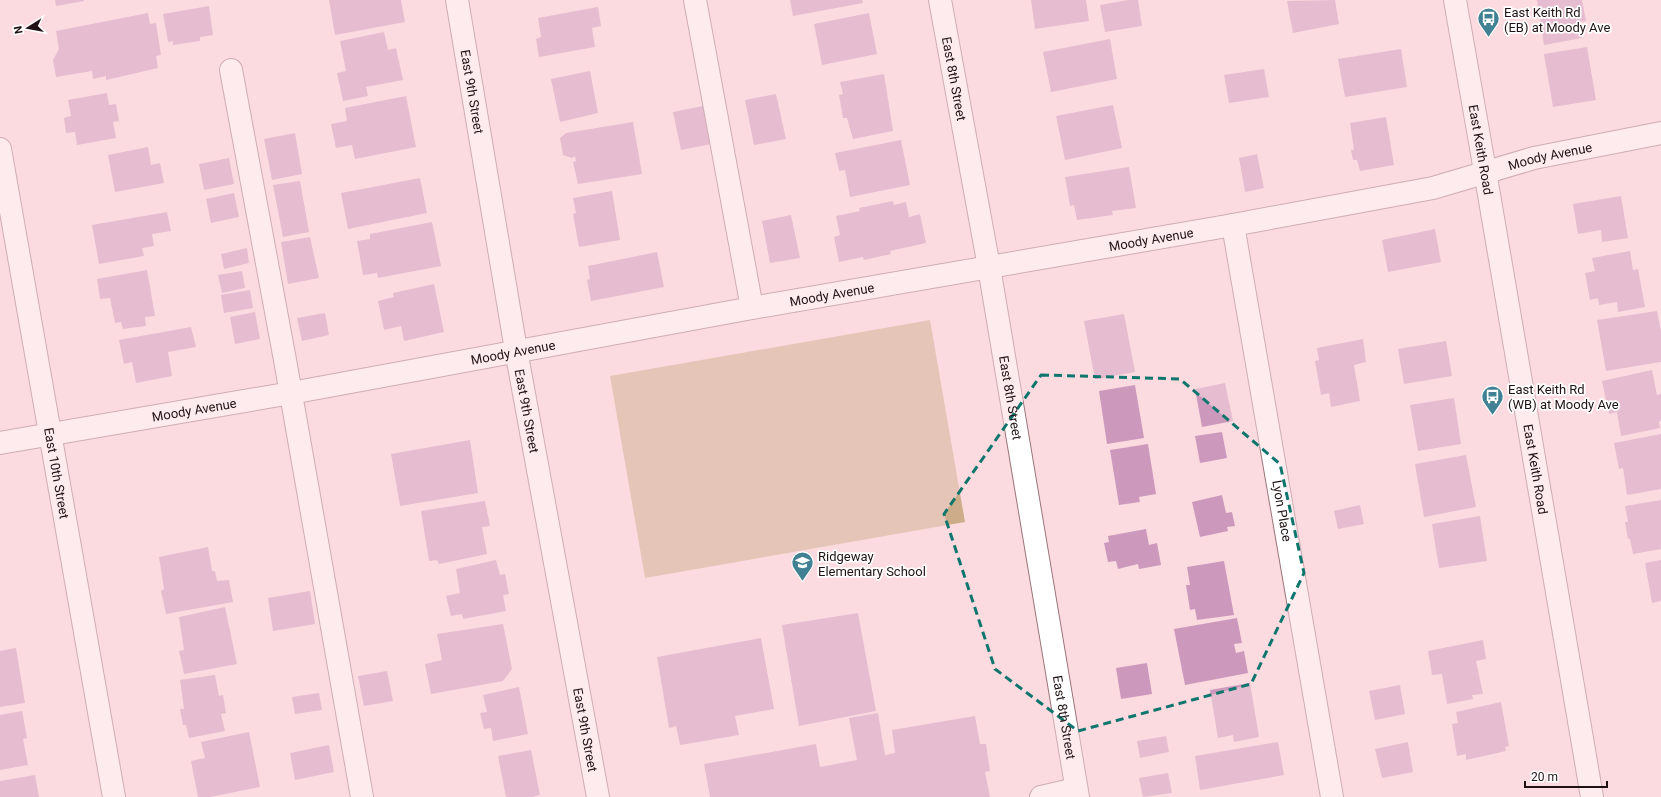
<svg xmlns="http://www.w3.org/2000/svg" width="1661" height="797" viewBox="0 0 1661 797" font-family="Roboto,sans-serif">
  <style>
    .green { fill: #ccac89 }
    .building { fill: #cc99bc }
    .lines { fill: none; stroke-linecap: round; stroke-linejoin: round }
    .minor-casing { stroke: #99757a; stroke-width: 24 }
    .minor { stroke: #fff; stroke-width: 22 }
    .marked { fill: none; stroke: #0f766e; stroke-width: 3; stroke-dasharray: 8 5; stroke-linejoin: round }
    .labels { text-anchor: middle; stroke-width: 3.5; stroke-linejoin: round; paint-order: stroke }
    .poi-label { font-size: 13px; fill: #201214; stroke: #fff; text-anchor: start }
    .street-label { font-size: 13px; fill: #201214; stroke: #fff }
  </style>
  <rect width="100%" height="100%" fill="#fcdbe0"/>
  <path class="green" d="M930,320l35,202 -320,56 -35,-202z"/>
  <path class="building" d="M55,0h29v1l-28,5z
    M329,0h72l4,22 -70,13z
    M790,0h72l1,3 -70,13z
    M1031,0h55l3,21 -54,8z
    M1128,0h10l4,26 -37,6 -5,-27z
    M1335,0l4,24 -46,9 -6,-32z
    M1537,0h45l4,21 -7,1 3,16 -38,7z
    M209,6l4,29 -13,2v4l-27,4v-4l-5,1 -5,-28z
    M598,7l3,19 -9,2 3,19 -56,10 -3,-18 5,-2 -3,-19z
    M148,13l2,11 6,-1 5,32 -5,1 2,12 -52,12v-4l-13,3 -1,-8 -36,6 -3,-17 6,-11 -3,-18z
    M869,13l8,41 -55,11 -8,-41z
    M384,32l4,18 8,-2 7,32 -37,7 2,9 -25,5 -6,-28 9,-2 -6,-30z
    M1110,39l7,40 -66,13 -8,-40z
    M1587,47l9,53 -43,7 -9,-53z
    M1401,49l6,38 -62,10 -7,-38z
    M1264,69l5,28 -40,6 -5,-28z
    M590,71l8,42 -38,9 -9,-43z
    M884,74l9,57 -40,8 -6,-21h-4l-4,-23 4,-1 -3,-12z
    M107,93l2,12 7,-1 3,17 -6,1 3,16 -39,7 -2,-13 -9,1 -2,-15 7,-2 -3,-16z
    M776,94l10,45 -32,6 -9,-45z
    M406,96l10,51 -61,12 -3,-14 -16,3 -5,-24 16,-3 -2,-13z
    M708,105l8,38 -35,7 -8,-38z
    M1113,105l9,43 -57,12 -9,-44z
    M1386,117l8,48 -34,6 -3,-11h-4l-2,-10h3l-4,-27z
    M633,122l9,52 -64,10 -5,-22 3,-1 -1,-5 -3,2 -9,-3 -3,-17 6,-5z
    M295,133l7,41 -30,6 -8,-41z
    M901,140l9,45 -60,12 -5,-27 -6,1 -4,-18z
    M148,147l3,18 9,-2 4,20 -49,9 -7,-37z
    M1257,154l7,34 -19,4 -6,-34z
    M229,158l5,26 -30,6 -5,-26z
    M1129,167l7,41 -24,3 1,4 -36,5 -3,-15 -4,1 -5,-29z
    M420,178l7,35 -79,16 -7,-36z
    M300,181l9,51 -26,5 -10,-52z
    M612,191l8,49 -41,7 -6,-33 3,-1 -3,-15z
    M234,193l5,24 -28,6 -5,-24z
    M1621,196l7,42 -26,4 -1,-12 -23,4 -5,-30z
    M893,201l1,4 12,-3 3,15 11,-3 6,29 -36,8 1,3 -27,6 -1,-3 -24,5 -5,-25 6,-2 -4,-19 24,-5 -1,-3z
    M167,212l4,19 -19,3 2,12 -12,2 2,8 -45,8 -7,-39z
    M791,215l9,43 -30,5 -8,-42z
    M432,222l9,44 -63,12 -1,-5 -14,2 -6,-34 13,-2v-5z
    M1435,229l6,33 -53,10 -6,-32z
    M310,237l9,41 -31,6 -7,-42z
    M247,248l2,15 -25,6 -3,-15z
    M1630,251l3,19 5,-1 7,38 -27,5 -1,-10 -18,3 -1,-7 -8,2 -5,-27 10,-2 -3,-13z
    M657,252l7,35 -73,14 -4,-21 3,-1 -2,-13z
    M147,270l8,46 -10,1 1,9 -23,3 -2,-7 -6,1 -5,-25 -10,1 -3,-20z
    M242,271l3,17 -23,5 -4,-18z
    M434,284l10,48 -40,9 -3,-15 -17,4 -6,-29 16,-4 -1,-4z
    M250,290l3,18 -29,5 -3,-18z
    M1657,311l4,20v31l-55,9 -9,-51z
    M255,312l5,27 -25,5 -5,-27z
    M325,313l4,22 -27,6 -5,-23z
    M1124,314l11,58 -40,7 -11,-58z
    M191,327l5,20 -28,5 4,24 -36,7 -4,-21 -8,2 -5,-24z
    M1363,339l3,23 -12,3 6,36 -29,6 -2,-14 -8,2 -6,-34 4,-1 -2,-12z
    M1446,341l6,35 -48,8 -6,-35z
    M1652,370l5,25 4,-1v27h-2l1,7 -39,8 -4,-24 -8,2 -7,-33z
    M1225,383l8,38 -31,6 -7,-38z
    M1135,385l9,53 -37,6 -8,-53z
    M1454,398l7,46 -43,7 -8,-46z
    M1222,432l5,26 -27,5 -5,-27z
    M1661,434v55l-34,6 -4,-27 -4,1 -5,-26z
    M470,440l8,53 -78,13 -9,-52z
    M1148,444l8,50 -17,3 1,5 -21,3 -9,-55z
    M1466,455l10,52 -52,10 -9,-53z
    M1222,495l4,18 6,-1 3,14 -8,1 1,4 -28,6 -8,-35z
    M1661,500v49l-28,5 -3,-15h-2l-3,-17h3l-3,-16z
    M485,501l5,25 -8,1 5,27 -48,10 -2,-4 -8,1 -8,-50z
    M1360,505l4,19 -26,5 -4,-18z
    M1480,516l7,45 -48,7 -7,-44z
    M1146,529l3,16 8,-2 4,22 -22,4 -1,-5 -20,5 -2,-8 -8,1 -4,-19 5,-1 -1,-6z
    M208,547l4,24h3l2,10 12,-1 4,22 -67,12 -5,-23 3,-2 -5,-32z
    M496,560l4,15 5,-1 4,20 -6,1 3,16 -43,8 -1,-5 -11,2 -5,-20 14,-3 -4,-24z
    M1661,560v41l-9,2 -7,-40z
    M1224,561l10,54 -37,5 -2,-11 -5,1 -4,-25h4l-3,-18z
    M310,591l5,33 -42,7 -5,-33z
    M225,607l12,57 -53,10 -5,-23 5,-1 -5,-33z
    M858,613l18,98 -77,15 -17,-101z
    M1237,618l5,25 -8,1 2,9 8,-2 4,22 -63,12 -11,-56z
    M503,624l9,45 -9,12 -72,13 -6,-30 17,-4 -5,-26z
    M761,638l13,71 -39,7 4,19 -59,10 -4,-19 -7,2 -12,-71z
    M1483,640l3,19 -10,2 7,33 -11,1 1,4 -26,5 -5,-30 -10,1 -4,-24z
    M16,648l9,55 -25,4v-56z
    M1147,663l5,31 -31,5 -5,-31z
    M387,671l6,30 -29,5 -6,-30z
    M215,675l4,21 4,-1 3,18 -5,1 4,17 -36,7 -3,-13h-3l-3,-16h4l-4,-29z
    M1250,683l9,54 -25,5 -1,-7 -15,3 -8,-48z
    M1400,685l5,29 -30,6 -6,-29z
    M519,687l9,47 -35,7 -2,-13 -7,1 -4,-16 7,-1 -4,-17z
    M319,693l3,17 -27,4 -3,-17z
    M1501,702l8,44 -4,1 1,4 -40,9v-6l-9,2 -5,-32 6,-1 -2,-11z
    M22,711l5,27 -4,1 5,26 -28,5v-55z
    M878,713l7,42 10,-2 -3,-23 83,-14 5,28h6l4,27 -5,1 5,25h-280l-6,-33 112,-20 4,23 37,-7 -8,-42z
    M249,732l11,55 -50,10h-12l-7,-36 14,-3 -4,-16z
    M1166,736l3,16 -29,6 -3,-17z
    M1278,742l6,33 -84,15 -5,-34z
    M1408,742l5,30 -31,6 -7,-29z
    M329,745l5,27 -39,8 -5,-27z
    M531,750l9,45 -8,2h-26l-8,-41z
    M1168,773l4,20 -29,4 -4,-19z
    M35,775l4,22h-39v-16z"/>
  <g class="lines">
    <defs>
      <g id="minor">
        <path id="s1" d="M457,0l59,350 82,447"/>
        <path d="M695,0l57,308"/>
        <path id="s2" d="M940,0l49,267 89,530"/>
        <path id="s3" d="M1455,0l25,142 112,655"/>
        <path d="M231,70l54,290 77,437"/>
        <path id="s4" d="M0,149l114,648"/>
        <path id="s5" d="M1233,225l99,572"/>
        <path id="s6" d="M0,443l291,-50 461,-85 481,-83 200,-37 101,-30 127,-25"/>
        <path d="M1041,797l35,-8"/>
      </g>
    </defs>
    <use href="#minor" class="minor-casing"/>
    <use href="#minor" class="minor"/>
  </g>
  <path d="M0 0H1661V797H0ZM1041,375l139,4 100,85 24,109 -53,111 -173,47 -83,-62 -51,-155z" fill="#fcdbe0" fill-opacity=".55" fill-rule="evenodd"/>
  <path class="marked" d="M1041,375l139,4 100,85 24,109 -53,111 -173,47 -83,-62 -51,-155z"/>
  <defs>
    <symbol id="bus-pin" viewBox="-11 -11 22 30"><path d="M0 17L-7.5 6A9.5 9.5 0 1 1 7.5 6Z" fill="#408294" stroke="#fff"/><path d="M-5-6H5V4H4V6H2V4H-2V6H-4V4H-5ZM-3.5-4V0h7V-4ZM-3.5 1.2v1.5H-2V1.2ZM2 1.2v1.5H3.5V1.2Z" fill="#fff"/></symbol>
    <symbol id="school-pin" viewBox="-11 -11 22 30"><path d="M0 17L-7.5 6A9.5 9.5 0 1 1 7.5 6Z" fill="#408294" stroke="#fff"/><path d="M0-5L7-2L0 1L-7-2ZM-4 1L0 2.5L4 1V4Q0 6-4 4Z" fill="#fff"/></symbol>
  </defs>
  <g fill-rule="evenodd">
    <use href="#bus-pin" x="1476" y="6" width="25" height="34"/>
    <use href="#bus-pin" x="1480" y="384" width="25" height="34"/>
    <use href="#school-pin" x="790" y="550" width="25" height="34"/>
  </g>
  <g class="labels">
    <g class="poi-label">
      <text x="1504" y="17">East Keith Rd<tspan x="1504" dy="15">(EB) at Moody Ave</tspan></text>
      <text x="1508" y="394">East Keith Rd<tspan x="1508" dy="15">(WB) at Moody Ave</tspan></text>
      <text x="818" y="561">Ridgeway<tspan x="818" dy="15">Elementary School</tspan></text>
    </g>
    <g class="street-label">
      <text dy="5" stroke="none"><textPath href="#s2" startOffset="80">East 8th Street</textPath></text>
      <text dy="5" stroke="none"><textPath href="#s1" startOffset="93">East 9th Street</textPath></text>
      <text dy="5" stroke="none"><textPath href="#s3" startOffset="152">East Keith Road</textPath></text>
      <text dy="5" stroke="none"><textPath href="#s6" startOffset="1577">Moody Avenue</textPath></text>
      <text dy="5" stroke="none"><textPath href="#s6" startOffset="1169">Moody Avenue</textPath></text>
      <text dy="5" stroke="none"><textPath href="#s6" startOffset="845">Moody Avenue</textPath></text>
      <text dy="5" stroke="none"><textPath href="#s6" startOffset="521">Moody Avenue</textPath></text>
      <text dy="5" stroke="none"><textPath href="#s2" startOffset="404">East 8th Street</textPath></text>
      <text dy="5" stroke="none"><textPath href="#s6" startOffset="197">Moody Avenue</textPath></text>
      <text dy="5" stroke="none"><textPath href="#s1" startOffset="417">East 9th Street</textPath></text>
      <text dy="5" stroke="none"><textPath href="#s3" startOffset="476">East Keith Road</textPath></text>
      <text dy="5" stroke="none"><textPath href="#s4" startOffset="329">East 10th Street</textPath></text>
      <text dy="5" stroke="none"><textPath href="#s5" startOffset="290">Lyon Place</textPath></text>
      <text dy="5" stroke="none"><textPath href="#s2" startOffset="728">East 8th Street</textPath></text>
      <text dy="5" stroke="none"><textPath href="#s1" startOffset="741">East 9th Street</textPath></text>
    </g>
  </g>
  <g transform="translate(28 28) rotate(259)" stroke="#ffffff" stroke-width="3" paint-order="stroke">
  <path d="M0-3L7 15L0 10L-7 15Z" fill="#201214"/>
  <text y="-6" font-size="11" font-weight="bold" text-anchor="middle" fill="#201214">N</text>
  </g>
  <path d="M1525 781v6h82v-6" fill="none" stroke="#201214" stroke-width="2"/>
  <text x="1531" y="781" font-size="12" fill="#201214" stroke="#ffffff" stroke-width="3" paint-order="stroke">20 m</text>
</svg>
